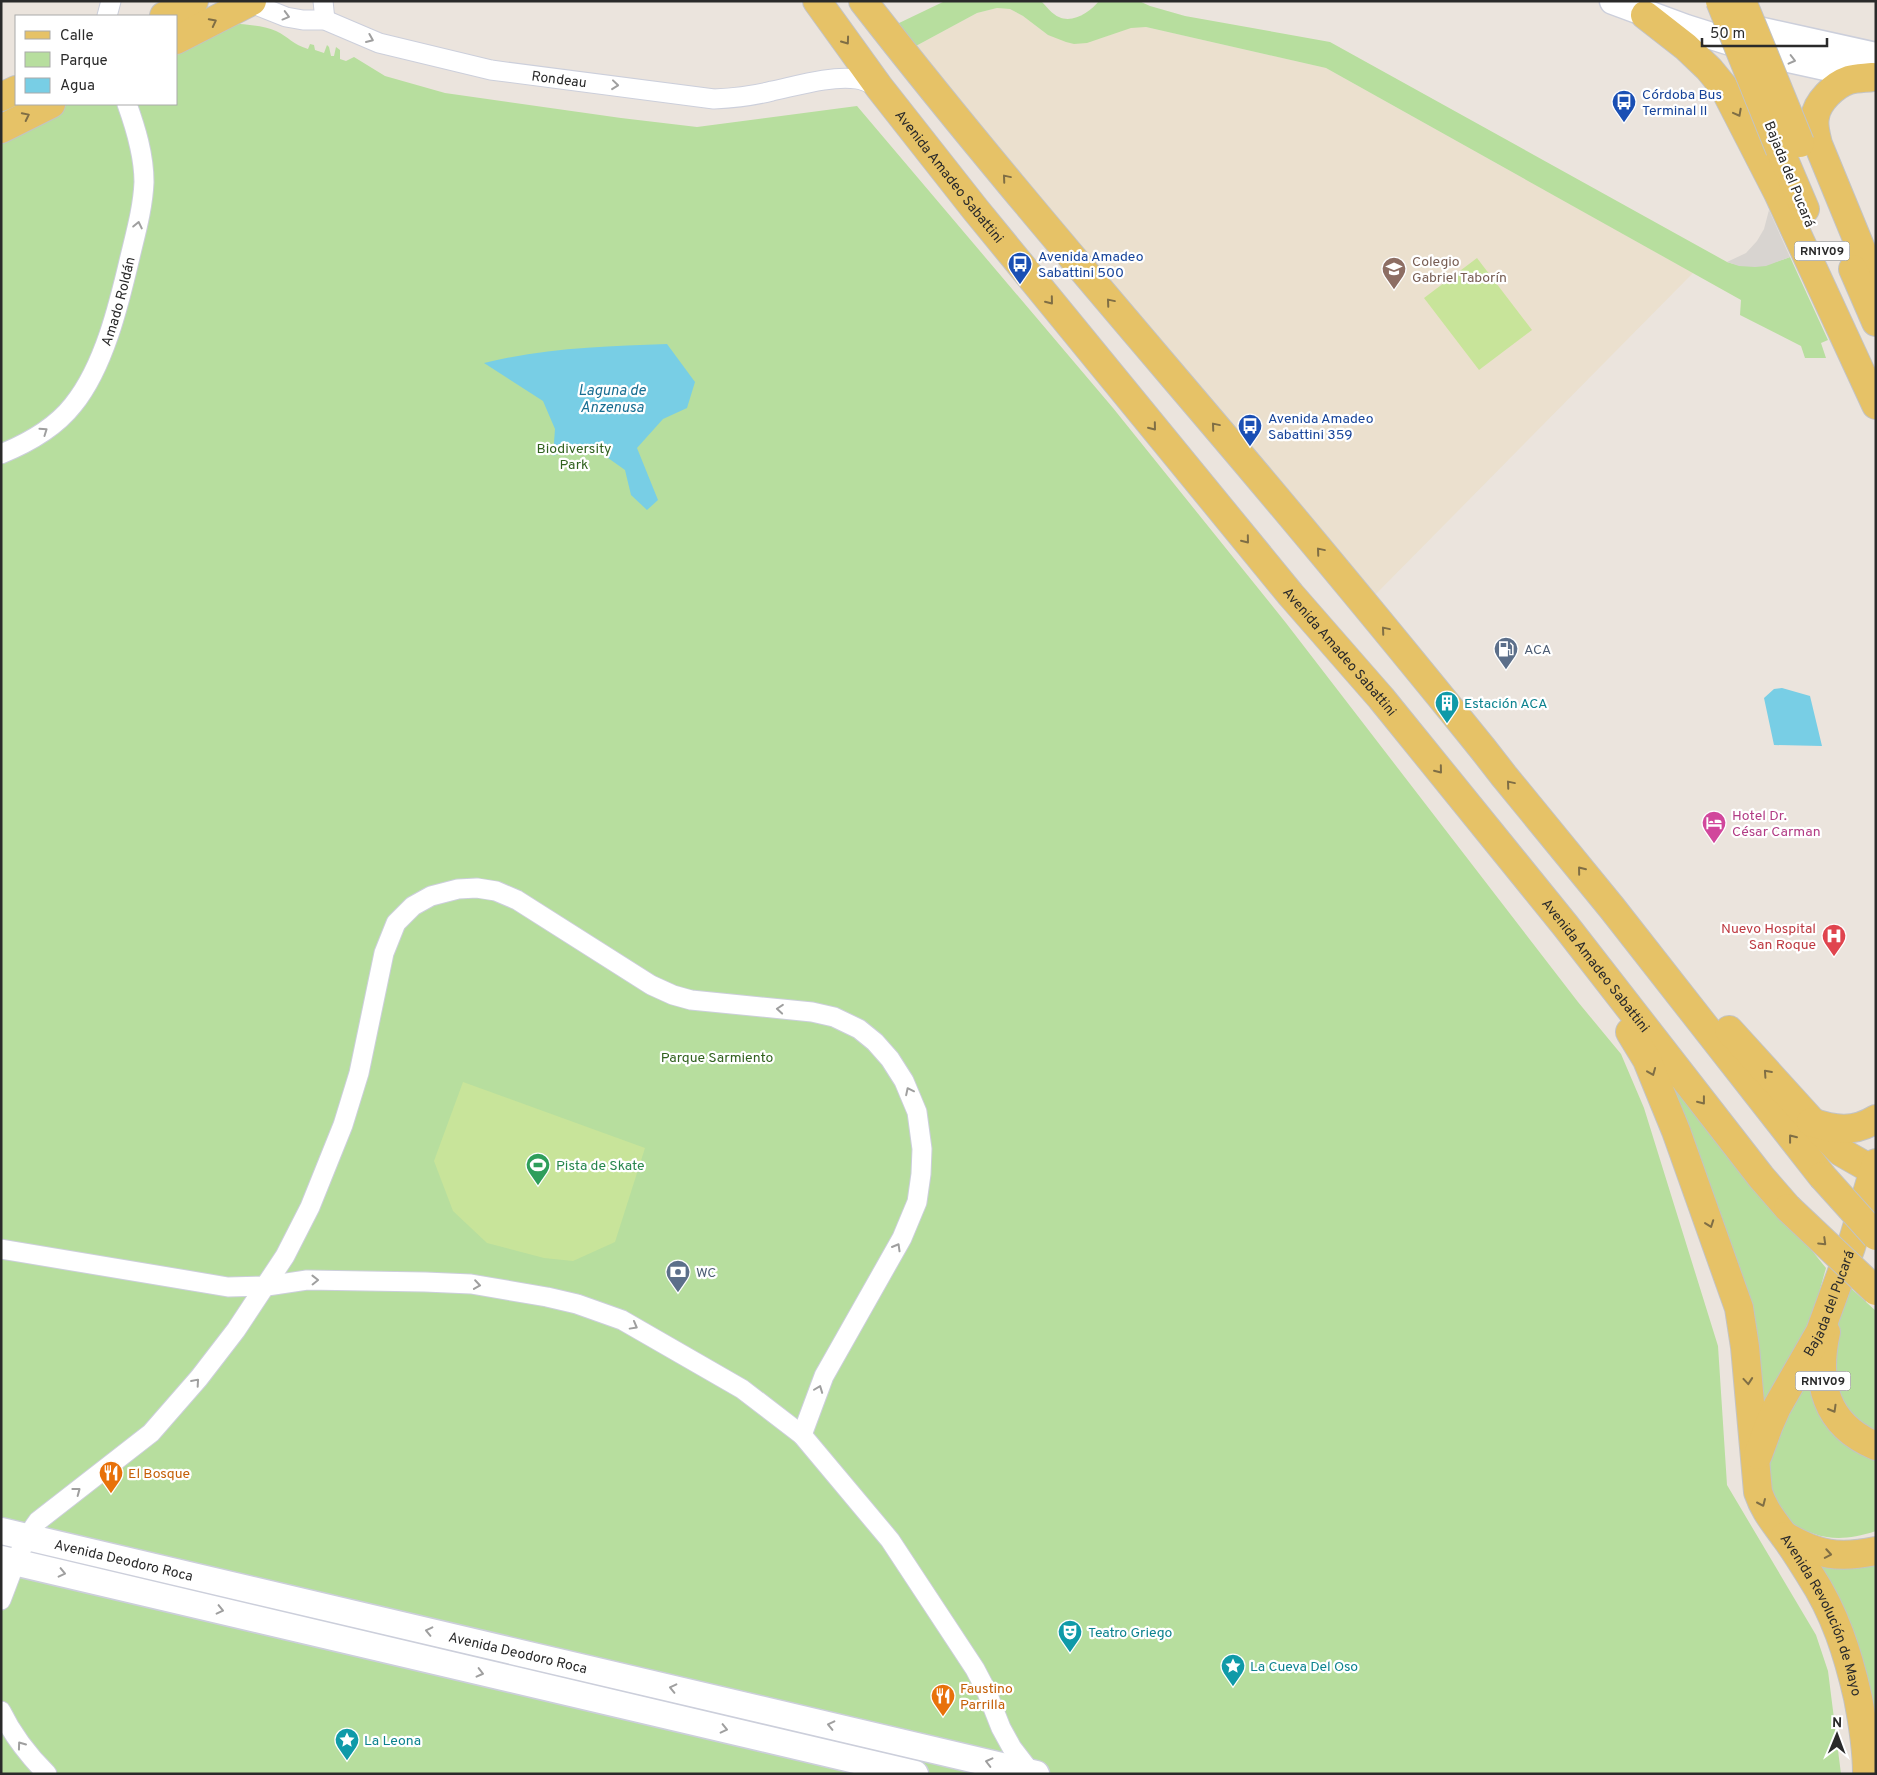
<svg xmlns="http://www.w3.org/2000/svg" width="1877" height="1775" viewBox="0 0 1877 1775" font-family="Overpass,sans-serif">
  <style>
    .education { fill: #ebe0ce }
    .green { fill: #b7de9e }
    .pitch { fill: #c8e49a }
    .plaza { fill: #d8d4d0 }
    .water { fill: #78cee5 }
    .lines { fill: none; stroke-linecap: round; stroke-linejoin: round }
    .street-casing { stroke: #cccfdb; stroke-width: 21 }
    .secondary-casing { stroke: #cccfdb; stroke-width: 29 }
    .primary-casing { stroke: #c3c3c3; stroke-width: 30 }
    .street { stroke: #fff; stroke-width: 19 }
    .secondary { stroke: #fff; stroke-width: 26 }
    .primary { stroke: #e6c267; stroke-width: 28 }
    .primary-bridge-casing { stroke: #c3c3c3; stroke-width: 30; stroke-linecap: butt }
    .primary-bridge { stroke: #e6c267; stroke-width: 28 }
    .oneway { stroke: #9f9f9f }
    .oneway2 { stroke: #7f6e45 }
    .labels { text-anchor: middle; stroke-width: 4.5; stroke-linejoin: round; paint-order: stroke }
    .shield { fill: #fff; stroke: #6a6a6a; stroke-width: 1 }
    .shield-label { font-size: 12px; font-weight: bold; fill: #2a2a2a }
    .street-label { font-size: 14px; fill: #2a2a2a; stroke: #fff }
    .transit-label { font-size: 14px; fill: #164399; stroke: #fff; text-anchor: start }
    .education-label { font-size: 14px; fill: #785e54; stroke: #fff; text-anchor: start }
    .park-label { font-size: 14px; fill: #31621f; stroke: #fff }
    .service-label { font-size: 14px; fill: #4e5e75; stroke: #fff; text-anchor: start }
    .culture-label { font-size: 14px; fill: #0d838f; stroke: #fff; text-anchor: start }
    .hotel-label { font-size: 14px; fill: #b23c85; stroke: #fff; text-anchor: start }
    .health-label { font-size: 14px; fill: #be3a42; stroke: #fff; text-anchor: end }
    .leisure-label { font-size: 14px; fill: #27864d; stroke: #fff; text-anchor: start }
    .food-label { font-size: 14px; fill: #c56008; stroke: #fff; text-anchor: start }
    .water-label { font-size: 15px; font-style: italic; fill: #176d91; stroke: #fff }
  </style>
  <rect width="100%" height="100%" fill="#ebe4dd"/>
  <path class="education" d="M997,8l13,1 13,7 25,19 51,4 32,-12h15l180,41 367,205 -321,325 -458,-551 63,-34z"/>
  <path class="green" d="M945,1h96c5,5 12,14 18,16 14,7 32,-6 40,-16h40l11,5 35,10 145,26 397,220c23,8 41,3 63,-5l38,83 -7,3 5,15h-21l-4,-12 -61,-31 1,-15 -415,-232 -180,-41 -15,1 -44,15 -13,1 -8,-2 -18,-7 -25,-19 -13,-7 -13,-1 -20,5 -63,34 -17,-23z
    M240,24c11,1 25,2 36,7 13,6 16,13 32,18l2,-5 4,1 1,5 9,3 3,-8 2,2 2,9h3l2,-9 4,3v9l6,2 8,-4 31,19 60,17 176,25 76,9 160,-21 256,302 173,215 292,379 43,52 23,54 74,238 9,139 89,150 12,36 13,103h-1840v-1638l64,-32h111v-53l53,-25z
    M1644,1038l44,59 138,171 -13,46 -56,106 -5,-69z
    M1845,1283l31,28v124l-14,-7 -22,-30 -6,-24 -1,-47z
    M1807,1377l9,28 17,28 24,20 19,5v73c-43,14 -64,6 -101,-17l-9,-63z
    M1876,1558v216l-66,-215z"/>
  <path class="pitch" d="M1477,258l55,72 -53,40 -55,-72z
    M463,1082l182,66 -30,94 -42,19 -29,-3 -57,-15 -34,-32 -19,-50z"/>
  <path class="plaza" d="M1769,210l21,47 -24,9 -11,1 -16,-1 -12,-4 19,-9 11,-12 7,-12z"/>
  <path class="water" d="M667,344l28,38 -8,26 -24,11 -26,29 21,52 -11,10 -16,-15 -6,-25 -31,-22 -19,-2 -22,10 2,-27 -12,-28 -59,-38c61,-15 122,-17 183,-19z
    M1782,688l28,8 12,50 -48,-1 -10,-47 10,-9z"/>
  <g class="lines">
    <defs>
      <g id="street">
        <path id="s1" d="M246,1l40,16 17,3h22l54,23 112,27 223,29c19,-1 39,-3 58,-8 24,-5 60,-16 85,-12 7,1 15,5 22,8"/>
        <path d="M323,1l2,19"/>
        <path d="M107,16l4,-15"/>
        <path id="s2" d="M1,454c27,-11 54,-26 72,-49 31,-38 46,-101 57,-148 6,-25 13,-50 14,-75 0,-27 -8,-53 -17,-78"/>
        <path d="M1,1249l227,38 39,-1 40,-6 118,2 46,2 76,13 30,7 45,16 120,69 60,46 88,105 85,129 11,21 15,38 11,20 20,26"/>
        <path d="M1,1600c11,-28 19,-55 37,-79l113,-88 48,-55 37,-48 49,-74 25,-49 33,-82 16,-52 25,-120 12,-30 17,-17 18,-10 27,-7 19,-1 19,3 21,9 134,85 22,10 18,5 121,12 22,5 25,12 16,13 15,17 14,22 13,31 5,37 -1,25 -4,28 -15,36 -78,138 -22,59"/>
        <path d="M1,1711c12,25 27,44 46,63"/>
      </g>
      <g id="secondary">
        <path d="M1613,1l73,27 89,28 96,21"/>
        <path d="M1736,25l140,31"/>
        <path id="s3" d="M1,1531l1035,243"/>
        <path d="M1,1559l914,215"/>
      </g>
      <g id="primary">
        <path id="s4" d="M817,1l62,86 96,122 316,386 90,103 184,227 196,252 27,31"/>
        <path d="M863,1c112,144 231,282 349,421 92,108 182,217 271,327l21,27 108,132 210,268"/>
        <path d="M1645,15l41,32 23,22 14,17 55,107 98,212"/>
        <path d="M164,16l30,-15"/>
        <path d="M176,40l76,-39"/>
        <path d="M1873,77c-8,1 -17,1 -24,3 -15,5 -32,22 -34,37 -2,9 1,18 3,27l58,141"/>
        <path d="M1,97l15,-7"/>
        <path d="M1,129l50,-25"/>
        <path d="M1780,150l25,59"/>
        <path d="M1853,269l23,53"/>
        <path d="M1729,1030l99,109 13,13 35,20"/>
        <path id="s5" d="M1630,1032l17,28 29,71 63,177 6,39 13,145c7,20 15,28 27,45 9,12 17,25 25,38 25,38 38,79 48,123 5,26 9,50 9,76"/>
        <path d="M1811,1122c23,8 43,11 65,-3"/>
        <path d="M1826,1332c-11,50 -1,93 50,114"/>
        <path id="s6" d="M1758,1455l11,-30 8,-18 43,-75 31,-85 25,-84"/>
        <path d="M1785,1536c33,19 53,23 91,15"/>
      </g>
    </defs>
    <use href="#street" class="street-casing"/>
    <use href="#secondary" class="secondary-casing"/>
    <use href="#primary" class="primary-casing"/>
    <use href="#street" class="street"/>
    <use href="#secondary" class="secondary"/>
    <use href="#primary" class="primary"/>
    <defs>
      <path id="primary-bridge" d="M1720,1l60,149
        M1742,1l58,142
        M1822,1176l54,60
        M1788,1208l88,83"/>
    </defs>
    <use href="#primary-bridge" class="primary-bridge-casing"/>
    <use href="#primary-bridge" class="primary-bridge"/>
  </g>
  <defs><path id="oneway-chevron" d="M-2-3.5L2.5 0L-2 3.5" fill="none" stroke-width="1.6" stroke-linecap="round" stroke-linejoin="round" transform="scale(1.25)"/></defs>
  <g class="oneway">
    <use href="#oneway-chevron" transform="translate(286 16) rotate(15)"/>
    <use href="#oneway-chevron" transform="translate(370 39) rotate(23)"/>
    <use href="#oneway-chevron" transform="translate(1792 60) rotate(14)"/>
    <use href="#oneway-chevron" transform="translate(615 85) rotate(6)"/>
    <use href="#oneway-chevron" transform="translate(138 225) rotate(-78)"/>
    <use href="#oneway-chevron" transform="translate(44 431) rotate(-35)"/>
    <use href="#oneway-chevron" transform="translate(780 1009) rotate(-175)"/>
    <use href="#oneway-chevron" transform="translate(909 1091) rotate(-116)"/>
    <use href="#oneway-chevron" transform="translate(897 1247) rotate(-60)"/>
    <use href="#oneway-chevron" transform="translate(315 1280) rotate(-1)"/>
    <use href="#oneway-chevron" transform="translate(477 1285) rotate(8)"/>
    <use href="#oneway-chevron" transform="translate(634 1326) rotate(29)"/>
    <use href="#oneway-chevron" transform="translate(196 1382) rotate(-49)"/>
    <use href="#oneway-chevron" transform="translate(819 1389) rotate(-69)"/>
    <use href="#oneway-chevron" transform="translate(77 1491) rotate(-37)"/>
    <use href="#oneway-chevron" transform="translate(62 1573) rotate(13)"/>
    <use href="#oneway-chevron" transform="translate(220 1610) rotate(13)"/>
    <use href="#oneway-chevron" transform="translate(429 1631) rotate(-167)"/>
    <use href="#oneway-chevron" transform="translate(480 1673) rotate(14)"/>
    <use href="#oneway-chevron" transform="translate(673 1688) rotate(-167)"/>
    <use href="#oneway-chevron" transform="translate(831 1725) rotate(-167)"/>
    <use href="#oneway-chevron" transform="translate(724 1729) rotate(13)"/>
    <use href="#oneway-chevron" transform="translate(21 1745) rotate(-126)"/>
    <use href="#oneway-chevron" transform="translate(989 1762) rotate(-166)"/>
  </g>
  <g class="oneway2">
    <use href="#oneway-chevron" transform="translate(213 22) rotate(-27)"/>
    <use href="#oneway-chevron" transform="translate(846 41) rotate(54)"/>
    <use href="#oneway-chevron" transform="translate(1738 113) rotate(62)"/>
    <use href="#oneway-chevron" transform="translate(26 116) rotate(-26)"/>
    <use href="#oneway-chevron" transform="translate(1006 178) rotate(-130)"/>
    <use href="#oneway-chevron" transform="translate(1050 301) rotate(51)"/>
    <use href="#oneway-chevron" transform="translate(1110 302) rotate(-130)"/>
    <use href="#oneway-chevron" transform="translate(1215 426) rotate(-130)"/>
    <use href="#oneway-chevron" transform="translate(1153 427) rotate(51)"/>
    <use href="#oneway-chevron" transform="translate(1246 540) rotate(51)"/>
    <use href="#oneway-chevron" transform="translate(1320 551) rotate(-130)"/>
    <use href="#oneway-chevron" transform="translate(1385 630) rotate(-130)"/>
    <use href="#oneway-chevron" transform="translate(1439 770) rotate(51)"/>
    <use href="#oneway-chevron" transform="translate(1510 784) rotate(-130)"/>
    <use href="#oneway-chevron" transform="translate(1581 870) rotate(-129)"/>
    <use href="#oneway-chevron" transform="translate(1652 1072) rotate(68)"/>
    <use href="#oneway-chevron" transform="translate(1767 1073) rotate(-132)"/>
    <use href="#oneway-chevron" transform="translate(1702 1101) rotate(52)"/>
    <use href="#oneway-chevron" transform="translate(1792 1138) rotate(-128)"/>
    <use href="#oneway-chevron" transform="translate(1710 1224) rotate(70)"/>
    <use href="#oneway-chevron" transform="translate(1823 1242) rotate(44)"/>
    <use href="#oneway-chevron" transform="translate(1748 1381) rotate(85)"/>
    <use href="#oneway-chevron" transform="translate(1833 1409) rotate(60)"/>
    <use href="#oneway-chevron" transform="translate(1762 1503) rotate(66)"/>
    <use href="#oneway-chevron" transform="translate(1828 1554) rotate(10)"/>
  </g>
  <defs>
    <symbol id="bus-pin" viewBox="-11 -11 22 30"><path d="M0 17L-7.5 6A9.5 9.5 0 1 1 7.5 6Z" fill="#1a4fb4" stroke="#fff"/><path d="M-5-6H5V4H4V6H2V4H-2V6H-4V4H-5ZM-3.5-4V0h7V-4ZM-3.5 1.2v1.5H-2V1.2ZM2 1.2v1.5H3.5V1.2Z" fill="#fff"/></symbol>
    <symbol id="school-pin" viewBox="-11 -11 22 30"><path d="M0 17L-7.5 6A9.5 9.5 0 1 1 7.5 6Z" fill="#8d6e63" stroke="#fff"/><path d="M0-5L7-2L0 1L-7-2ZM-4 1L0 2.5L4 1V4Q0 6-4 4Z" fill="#fff"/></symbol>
    <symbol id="fuel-pin" viewBox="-11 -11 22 30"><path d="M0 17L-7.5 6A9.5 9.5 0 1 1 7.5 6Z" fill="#5c6f8a" stroke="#fff"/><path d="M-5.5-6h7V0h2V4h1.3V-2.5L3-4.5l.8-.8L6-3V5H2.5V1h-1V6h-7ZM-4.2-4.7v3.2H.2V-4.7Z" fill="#fff"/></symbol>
    <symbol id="building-pin" viewBox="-11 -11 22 30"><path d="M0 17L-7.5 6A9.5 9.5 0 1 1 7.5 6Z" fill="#0f9aa8" stroke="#fff"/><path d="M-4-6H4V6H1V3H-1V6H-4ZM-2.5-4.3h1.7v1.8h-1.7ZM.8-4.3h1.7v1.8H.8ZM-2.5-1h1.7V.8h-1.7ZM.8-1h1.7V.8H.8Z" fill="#fff"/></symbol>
    <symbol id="hotel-pin" viewBox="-11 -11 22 30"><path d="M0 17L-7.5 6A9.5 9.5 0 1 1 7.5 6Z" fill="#d1479c" stroke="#fff"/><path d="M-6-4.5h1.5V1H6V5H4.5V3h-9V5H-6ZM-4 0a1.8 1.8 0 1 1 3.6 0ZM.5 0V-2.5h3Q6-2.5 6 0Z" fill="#fff"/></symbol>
    <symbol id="hospital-pin" viewBox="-11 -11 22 30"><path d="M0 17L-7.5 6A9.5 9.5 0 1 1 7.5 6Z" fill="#e0444e" stroke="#fff"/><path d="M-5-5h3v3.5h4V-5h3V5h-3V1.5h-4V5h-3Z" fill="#fff"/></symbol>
    <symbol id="stadium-pin" viewBox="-11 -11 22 30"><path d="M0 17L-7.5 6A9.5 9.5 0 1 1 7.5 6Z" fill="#2e9e5b" stroke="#fff"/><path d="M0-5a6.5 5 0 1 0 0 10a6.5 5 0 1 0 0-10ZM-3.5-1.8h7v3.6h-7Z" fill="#fff"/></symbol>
    <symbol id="bank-pin" viewBox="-11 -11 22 30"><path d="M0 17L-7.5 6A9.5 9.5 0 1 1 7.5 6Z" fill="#5c6f8a" stroke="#fff"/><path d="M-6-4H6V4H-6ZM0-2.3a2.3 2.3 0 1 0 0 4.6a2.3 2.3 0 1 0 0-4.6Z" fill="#fff"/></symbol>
    <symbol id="restaurant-pin" viewBox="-11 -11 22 30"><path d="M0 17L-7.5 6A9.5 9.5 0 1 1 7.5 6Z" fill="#e8710a" stroke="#fff"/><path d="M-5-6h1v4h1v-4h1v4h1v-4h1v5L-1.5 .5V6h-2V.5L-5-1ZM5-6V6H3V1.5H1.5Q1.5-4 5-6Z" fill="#fff"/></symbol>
    <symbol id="theatre-pin" viewBox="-11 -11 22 30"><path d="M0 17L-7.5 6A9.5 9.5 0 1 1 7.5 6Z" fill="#0f9aa8" stroke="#fff"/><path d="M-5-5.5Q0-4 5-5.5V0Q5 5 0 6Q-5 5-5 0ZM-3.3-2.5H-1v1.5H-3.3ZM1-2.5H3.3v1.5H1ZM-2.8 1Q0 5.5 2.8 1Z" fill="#fff"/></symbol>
    <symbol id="sight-pin" viewBox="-11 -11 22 30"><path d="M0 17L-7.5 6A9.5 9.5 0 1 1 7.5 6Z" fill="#0f9aa8" stroke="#fff"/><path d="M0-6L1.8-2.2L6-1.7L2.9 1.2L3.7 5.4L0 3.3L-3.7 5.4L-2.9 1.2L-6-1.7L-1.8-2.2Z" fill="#fff"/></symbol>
  </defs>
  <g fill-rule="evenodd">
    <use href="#bus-pin" x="1610" y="88" width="28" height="38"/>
    <use href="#bus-pin" x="1006" y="250" width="28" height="38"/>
    <use href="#school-pin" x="1380" y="255" width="28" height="38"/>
    <use href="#bus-pin" x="1236" y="412" width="28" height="38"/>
    <use href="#fuel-pin" x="1492" y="635" width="28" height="38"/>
    <use href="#building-pin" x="1433" y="689" width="28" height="38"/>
    <use href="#hotel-pin" x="1700" y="809" width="28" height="38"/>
    <use href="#hospital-pin" x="1820" y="922" width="28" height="38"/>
    <use href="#stadium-pin" x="524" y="1151" width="28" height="38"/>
    <use href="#bank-pin" x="664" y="1258" width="28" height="38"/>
    <use href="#restaurant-pin" x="97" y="1459" width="28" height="38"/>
    <use href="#theatre-pin" x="1056" y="1618" width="28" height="38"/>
    <use href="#sight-pin" x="1219" y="1652" width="28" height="38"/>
    <use href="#restaurant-pin" x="929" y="1682" width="28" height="38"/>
    <use href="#sight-pin" x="333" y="1726" width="28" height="38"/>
  </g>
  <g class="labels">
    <g class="shield">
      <rect x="1794.5" y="241.5" width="55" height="19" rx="4"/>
      <rect x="1795.5" y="1371.5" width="55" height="19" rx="4"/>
    </g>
    <g class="shield-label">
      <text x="1822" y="255">RN1V09</text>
      <text x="1823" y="1385">RN1V09</text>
    </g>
    <g class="street-label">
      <text dy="5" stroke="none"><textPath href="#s1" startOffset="325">Rondeau</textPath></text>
      <text transform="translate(1790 174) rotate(68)" y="5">Bajada del Pucará</text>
      <text dy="5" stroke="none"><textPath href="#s4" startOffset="220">Avenida Amadeo Sabattini</textPath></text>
      <text dy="5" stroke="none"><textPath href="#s2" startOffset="202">Amado Roldán</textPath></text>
      <text dy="5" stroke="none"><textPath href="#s4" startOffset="835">Avenida Amadeo Sabattini</textPath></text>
      <text dy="5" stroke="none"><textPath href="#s4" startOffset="1240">Avenida Amadeo Sabattini</textPath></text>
      <text dy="5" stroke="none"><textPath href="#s6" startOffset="168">Bajada del Pucará</textPath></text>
      <text dy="5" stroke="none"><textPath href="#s3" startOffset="126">Avenida Deodoro Roca</textPath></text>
      <text dy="5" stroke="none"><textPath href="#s5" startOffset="622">Avenida Revolución de Mayo</textPath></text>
      <text dy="5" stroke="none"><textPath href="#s3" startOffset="531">Avenida Deodoro Roca</textPath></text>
    </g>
    <g class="transit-label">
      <text x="1642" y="99">Córdoba Bus<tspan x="1642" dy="16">Terminal II</tspan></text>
      <text x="1038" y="261">Avenida Amadeo<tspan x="1038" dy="16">Sabattini 500</tspan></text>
      <text x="1268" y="423">Avenida Amadeo<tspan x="1268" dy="16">Sabattini 359</tspan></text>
    </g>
    <g class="education-label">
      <text x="1412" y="266">Colegio<tspan x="1412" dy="16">Gabriel Taborín</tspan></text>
    </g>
    <g class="park-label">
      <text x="574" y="453">Biodiversity<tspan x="574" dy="16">Park</tspan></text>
      <text x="717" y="1062">Parque Sarmiento</text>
    </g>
    <g class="service-label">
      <text x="1524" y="654">ACA</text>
      <text x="696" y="1277">WC</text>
    </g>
    <g class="culture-label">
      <text x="1464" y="708">Estación ACA</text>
      <text x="1088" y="1637">Teatro Griego</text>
      <text x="1250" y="1671">La Cueva Del Oso</text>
      <text x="364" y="1745">La Leona</text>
    </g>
    <g class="hotel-label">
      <text x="1732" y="820">Hotel Dr.<tspan x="1732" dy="16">César Carman</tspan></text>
    </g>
    <g class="health-label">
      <text x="1816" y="933">Nuevo Hospital<tspan x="1816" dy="16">San Roque</tspan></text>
    </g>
    <g class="leisure-label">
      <text x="556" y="1170">Pista de Skate</text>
    </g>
    <g class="food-label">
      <text x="128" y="1478">El Bosque</text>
      <text x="960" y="1693">Faustino<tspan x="960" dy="16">Parrilla</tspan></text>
    </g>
    <g class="water-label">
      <text x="612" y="395">Laguna de<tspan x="612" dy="17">Anzenusa</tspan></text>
    </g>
  </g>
  <rect width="1877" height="1775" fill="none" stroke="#2a2a2a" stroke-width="5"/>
  <rect x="15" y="15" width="162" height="90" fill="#ffffff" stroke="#aaaaaa"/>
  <rect x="25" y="31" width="25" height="8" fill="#e6c267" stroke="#aaaaaa"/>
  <text x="60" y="40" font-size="15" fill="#2a2a2a">Calle</text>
  <rect x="25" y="52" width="25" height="15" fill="#b7de9e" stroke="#aaaaaa"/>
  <text x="60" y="65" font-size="15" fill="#2a2a2a">Parque</text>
  <rect x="25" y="78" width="25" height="15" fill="#78cee5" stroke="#aaaaaa"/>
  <text x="60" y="90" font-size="15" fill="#2a2a2a">Agua</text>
  <g transform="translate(1837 1735) rotate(1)" stroke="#ffffff" stroke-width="4" paint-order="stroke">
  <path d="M0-4L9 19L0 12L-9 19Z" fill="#2a2a2a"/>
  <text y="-8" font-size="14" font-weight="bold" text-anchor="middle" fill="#2a2a2a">N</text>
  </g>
  <path d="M1702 38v8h125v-8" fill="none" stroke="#2a2a2a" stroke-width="2.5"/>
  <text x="1710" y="38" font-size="15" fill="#2a2a2a" stroke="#ffffff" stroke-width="4" paint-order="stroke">50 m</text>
</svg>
